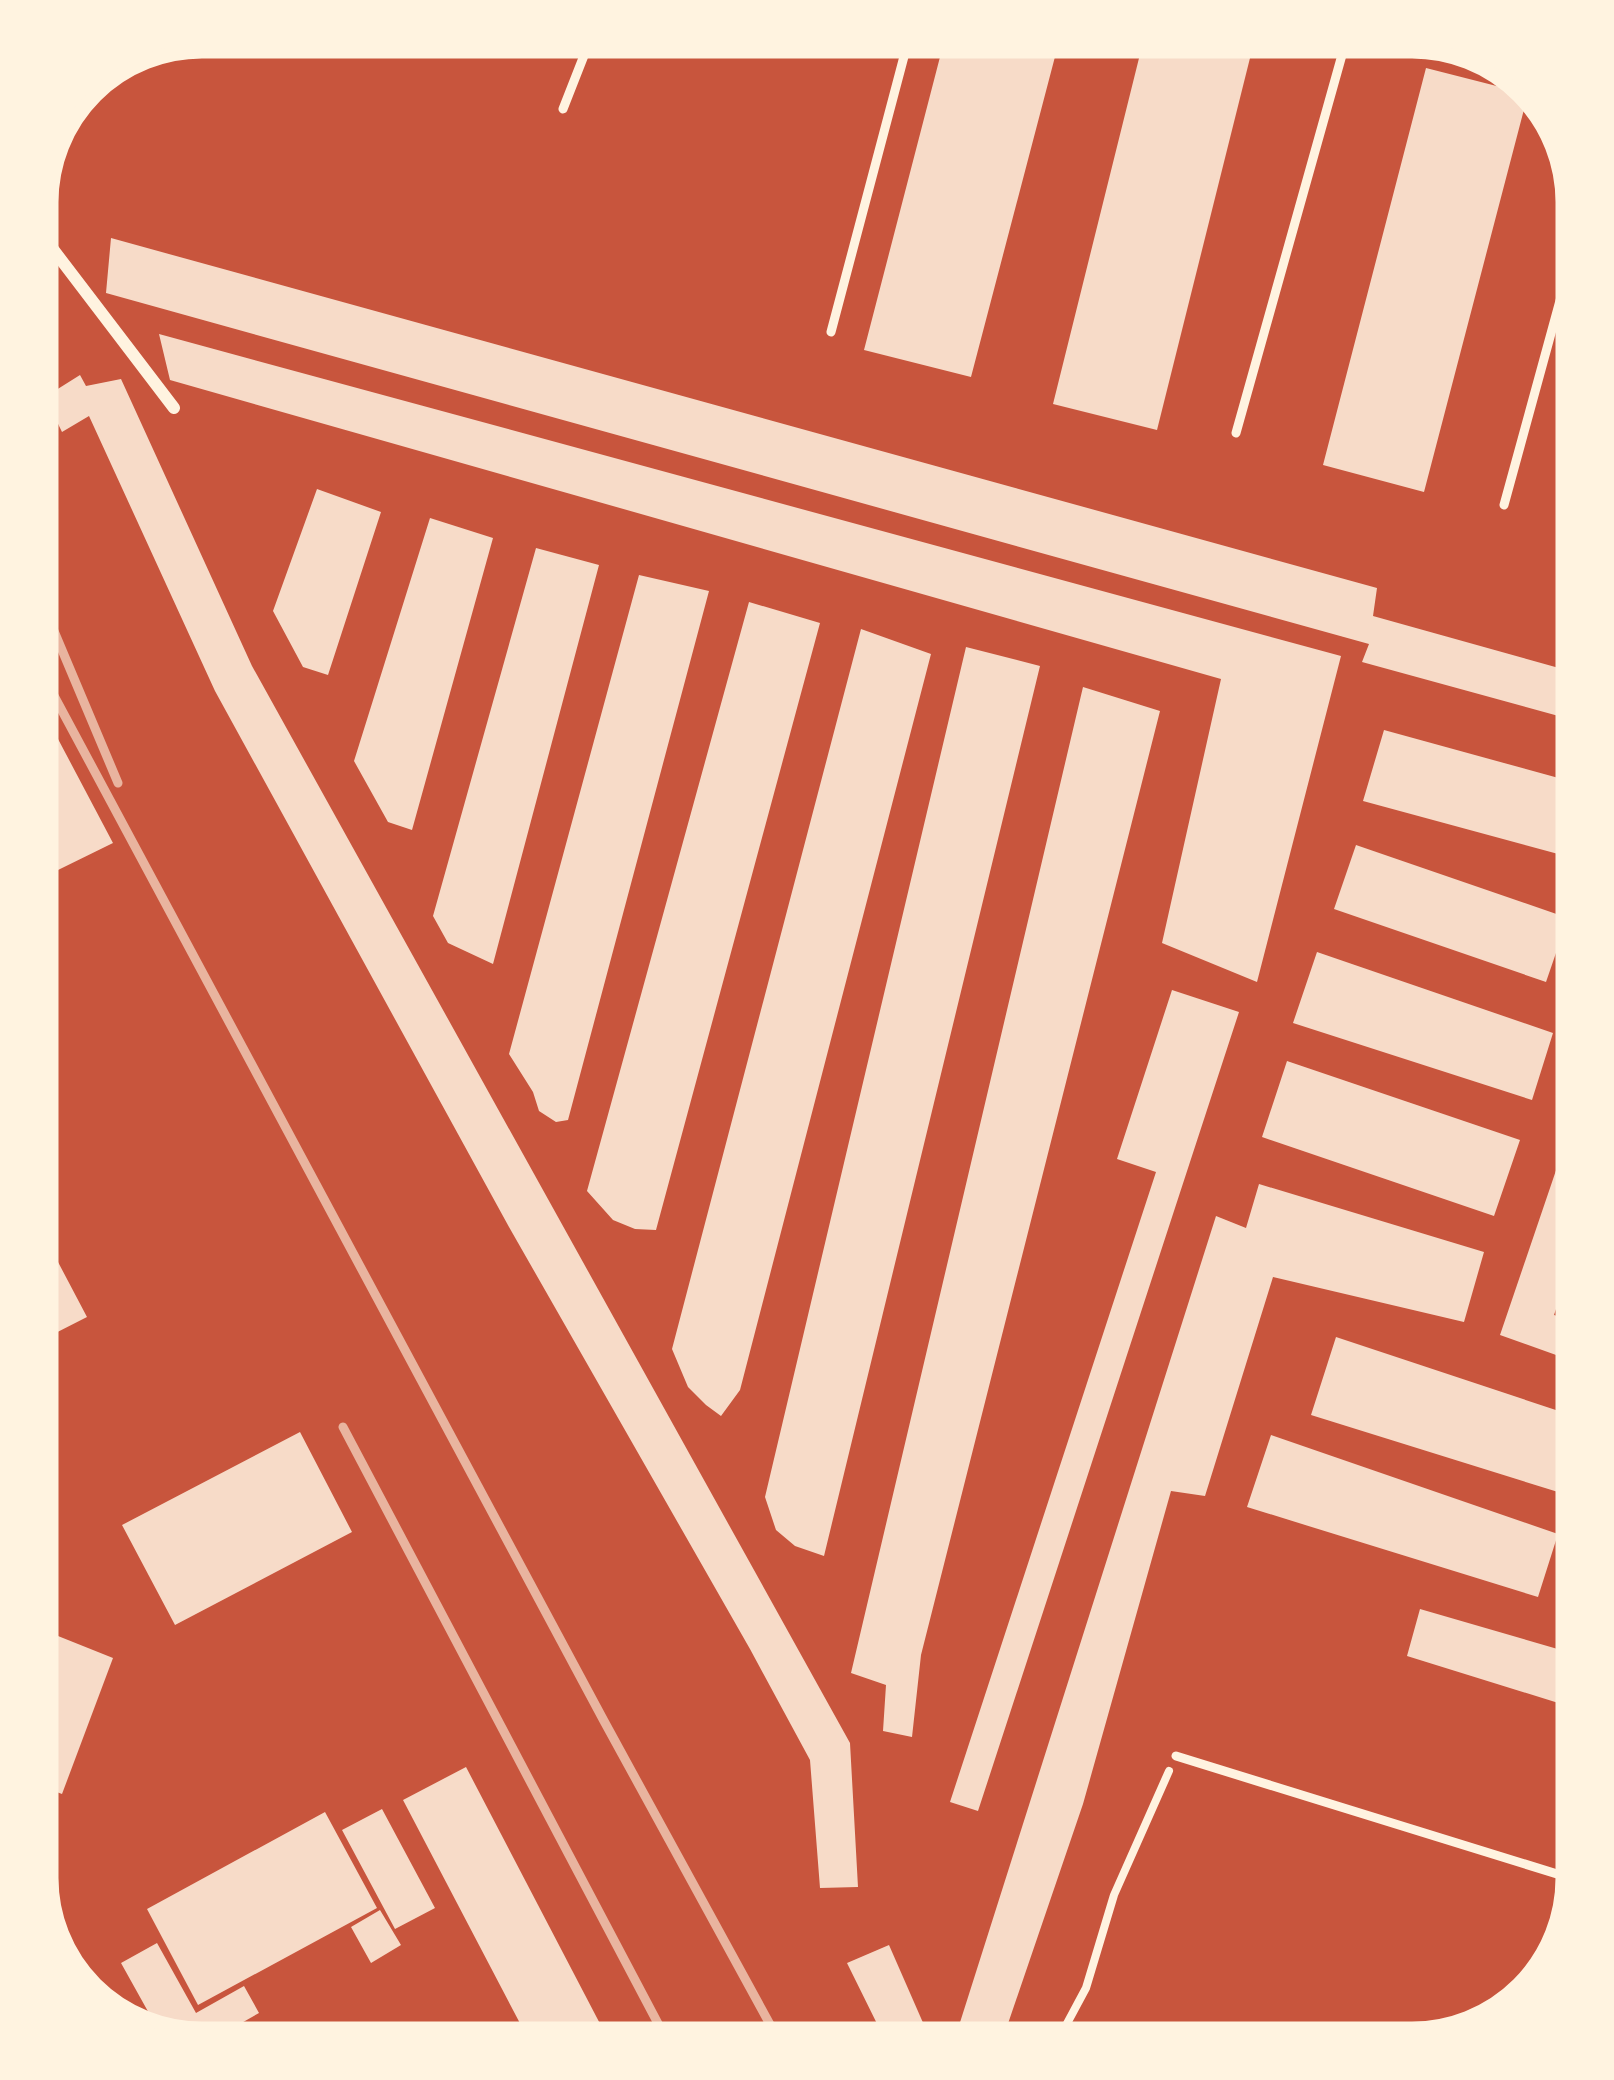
<svg xmlns="http://www.w3.org/2000/svg" width="1614" height="2080" viewBox="0 0 1614 2080" font-family="'Alegreya Sans',sans-serif">
	<style>
		.building { fill: #f7dbc8 }
		.lines { fill: none; stroke-linecap: round; stroke-linejoin: round }
		.path { stroke: #fff3e0; stroke-width: 8 }
		.service { stroke: #fff3e0; stroke-width: 9 }
		.minor { stroke: #fff3e0; stroke-width: 12 }
		.rail { stroke: #e9b49f; stroke-width: 9 }
		.rim { fill: none; stroke: #fff3e0; stroke-width: 15 }
	</style>
	<rect width="100%" height="100%" fill="#c8553d"/>
	<path class="building" d="M947 30H1062L971 377 864 350Z
		M1146 30H1257L1157 430 1053 404Z
		M1426 68 1528 94 1424 492 1323 465Z
		M111 238 1377 588 1373 616 1584 675V723L1362 662 1369 644 106 293Z
		M159 334 1341 656 1257 982 1162 943 1221 679 170 380Z
		M80 375 86 386 121 379 252 666 850 1743 858 1887 820 1888 810 1760 750 1649 509 1227 215 691 89 416 62 432 45 397Z
		M317 489 381 512 328 675 303 667 273 611Z
		M430 518 493 538 412 830 388 822 354 761Z
		M536 548 599 565 493 964 448 943 433 916Z
		M639 575 709 591 568 1120 556 1122 539 1111 533 1092 509 1054Z
		M749 602 820 623 656 1230 635 1229 613 1220 587 1191Z
		M861 629 931 654 740 1390 721 1416 706 1405 688 1387 672 1349Z
		M966 647 1040 666 824 1556 795 1546 776 1530 765 1497Z
		M30 686 113 843 56 871 30 872Z
		M1083 687 1160 711 921 1655 912 1737 883 1731 886 1685 851 1673Z
		M1384 730 1584 785V861L1363 801Z
		M1356 845 1568 918 1546 982 1334 909Z
		M1317 952 1553 1033 1532 1100 1293 1023Z
		M1172 990 1239 1012 978 1811 950 1802 1156 1172 1117 1159Z
		M1287 1061 1520 1140 1494 1216 1262 1137Z
		M1584 1088V1225L1554 1315 1584 1324V1365L1500 1335Z
		M1259 1184 1484 1252 1464 1322 1273 1277 1205 1496 1171 1491 1083 1804 999 2050H890L847 1963 889 1945 924 2025 956 2035 1216 1216 1246 1228Z
		M48 1243 87 1317 30 1346V1253Z
		M1336 1337 1580 1418 1558 1492 1311 1415Z
		M300 1432 352 1532 175 1625 122 1525Z
		M1271 1435 1558 1534 1538 1597 1247 1507Z
		M1584 1590V1711L1407 1656 1420 1609 1561 1650Z
		M38 1628 113 1658 62 1794 30 1782V1648Z
		M466 1767 608 2039 587 2050H534L403 1800Z
		M382 1809 435 1908 395 1929 342 1830Z
		M325 1812 377 1908 198 2005 147 1909Z
		M380 1910 401 1945 371 1963 351 1927Z
		M157 1943 196 2013 244 1986 259 2013 194 2050 165 2042 121 1963Z"/>
	<g class="lines">
		<path class="path" d="M1050 2050 1056 2044 1086 1988 1114 1895 1169 1771"/>
		<path class="service" d="M563 109 594 30
			M831 332 911 30
			M1236 433 1349 30
			M1504 505 1584 213
			M1176 1756 1583 1882"/>
		<path class="minor" d="M30 214 33 223 174 408"/>
		<path class="rail" d="M30 585 54 631 118 783
			M30 651 604 1721 784 2050
			M343 1427 672 2050"/>
	</g>
	<path d="M0 0H1614V2080H0ZM202 51H1412A151 151 0 0 1 1563 202V1878A151 151 0 0 1 1412 2029H202A151 151 0 0 1 51 1878V202A151 151 0 0 1 202 51Z" fill="#fff3e0" fill-rule="evenodd"/>
	<path class="rim" d="M202 51H1412A151 151 0 0 1 1563 202V1878A151 151 0 0 1 1412 2029H202A151 151 0 0 1 51 1878V202A151 151 0 0 1 202 51Z"/>
</svg>
